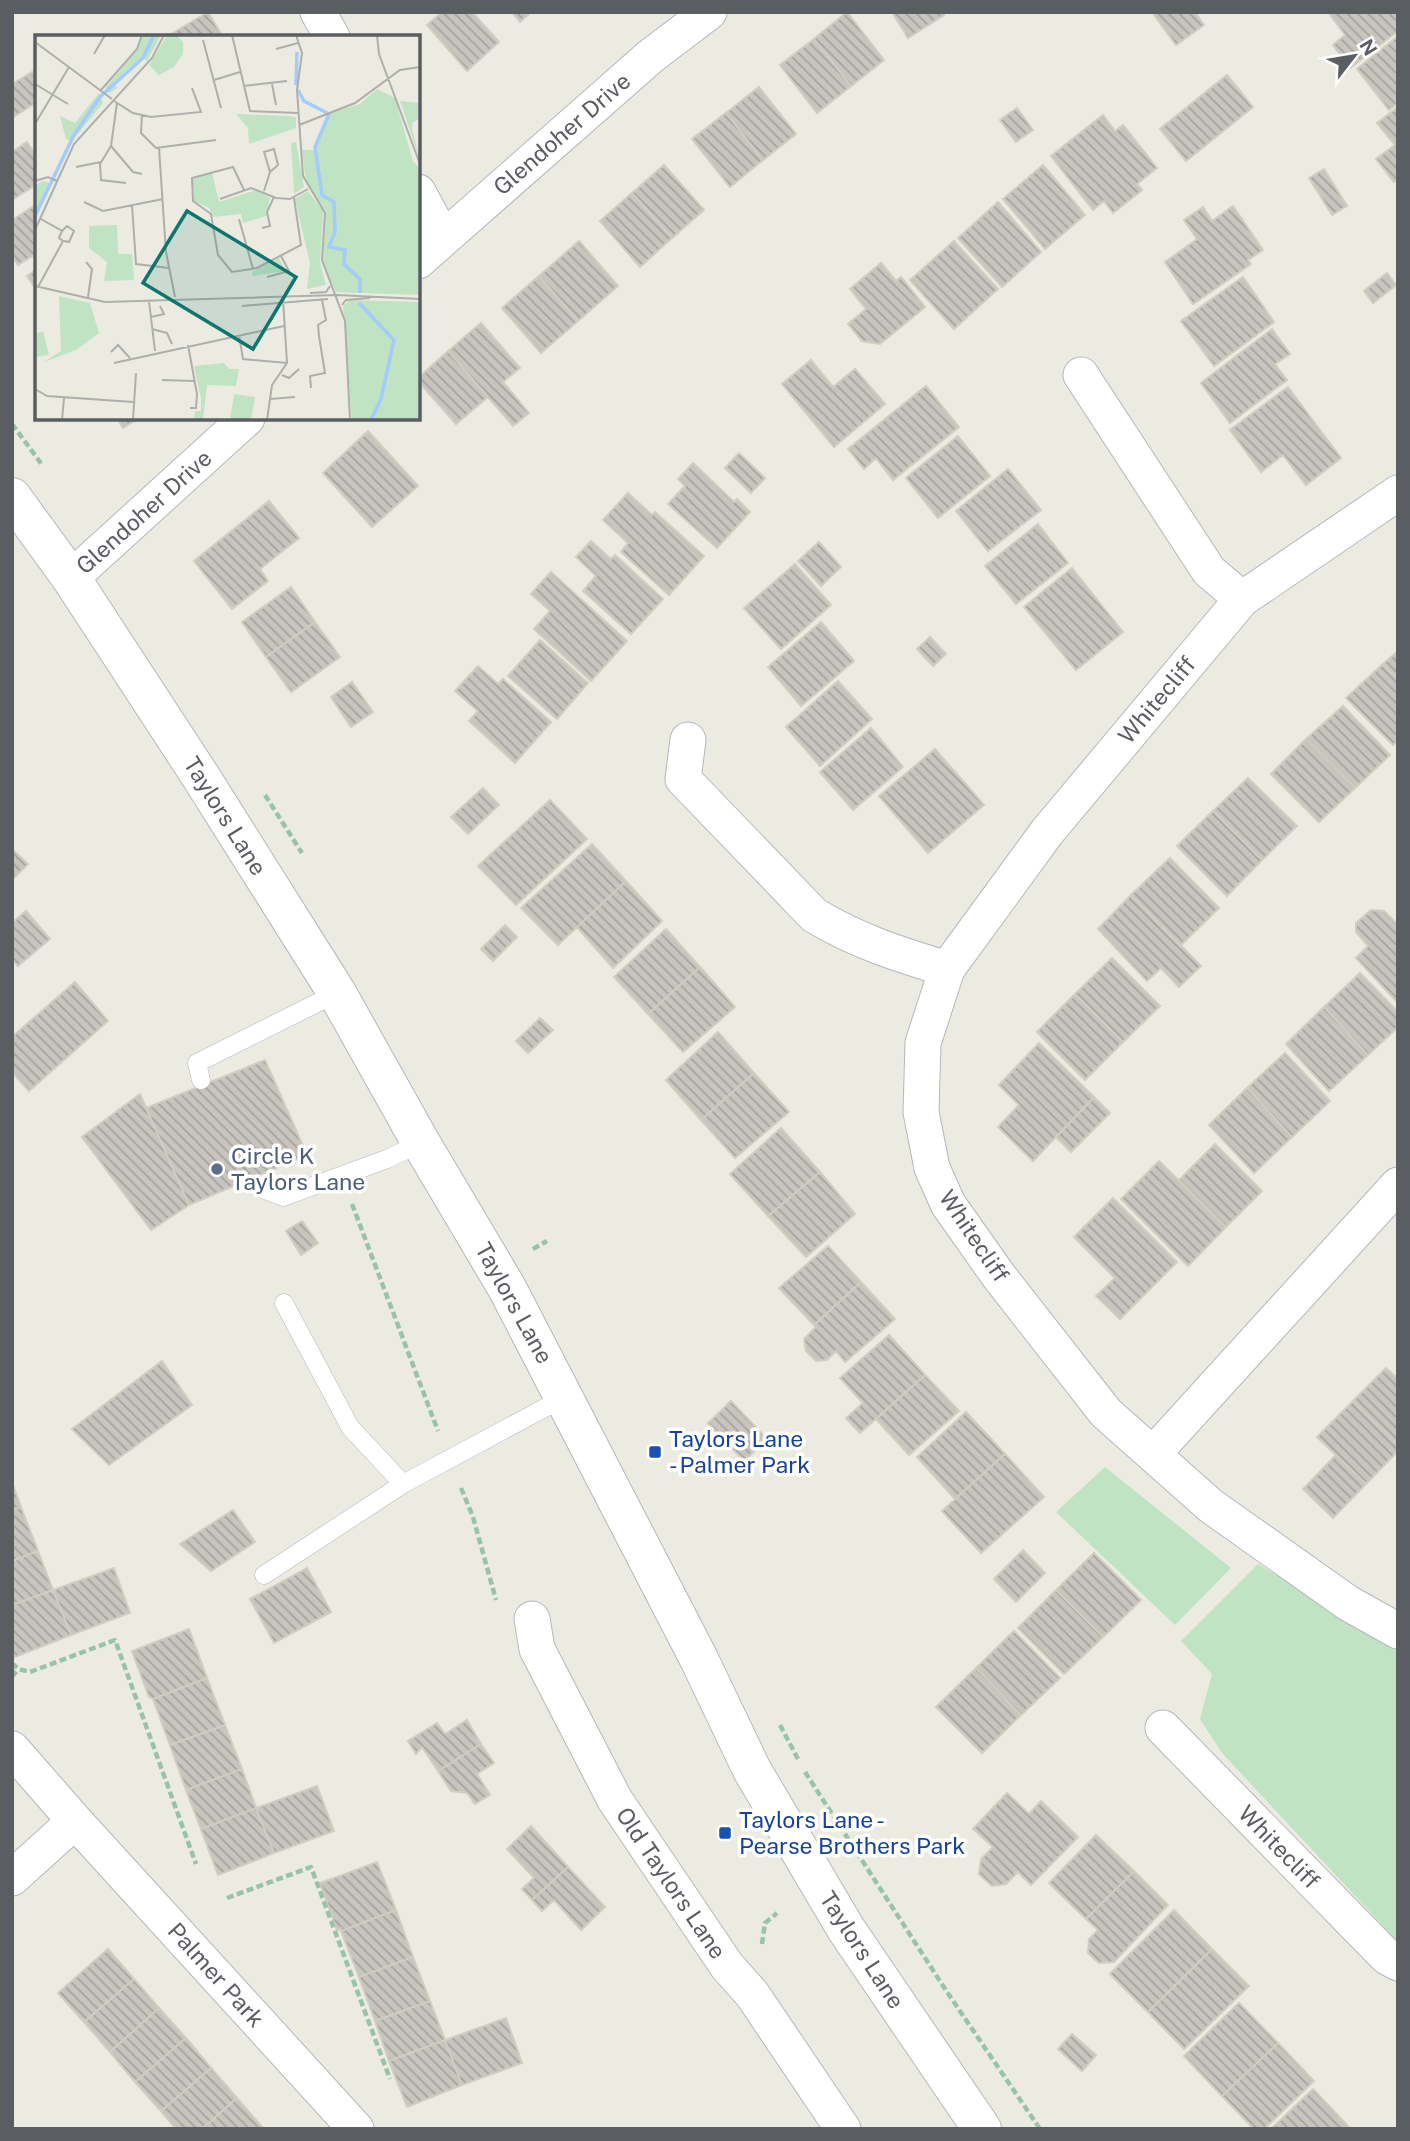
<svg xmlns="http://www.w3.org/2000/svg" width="1410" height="2141" viewBox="0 0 1410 2141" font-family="'Public Sans',sans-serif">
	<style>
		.grass { fill: #bfe3c3 }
		.building { fill: url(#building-back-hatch); stroke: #d1cdc0; stroke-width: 2 }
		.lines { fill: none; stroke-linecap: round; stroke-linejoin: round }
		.lane-casing { stroke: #b4b7bc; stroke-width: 19 }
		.street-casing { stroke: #b4b7bc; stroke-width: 37 }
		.secondary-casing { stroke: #b5b7be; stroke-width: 40 }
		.path { stroke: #98c3a9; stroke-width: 4.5; stroke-dasharray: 7 3.5; stroke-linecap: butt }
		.lane { stroke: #fff; stroke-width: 18 }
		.street { stroke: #fff; stroke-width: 35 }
		.secondary { stroke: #fff; stroke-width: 38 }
		.service-dot { fill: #5c6f8a; stroke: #fff; stroke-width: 2.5 }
		.transit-dot { fill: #1a4fb4; stroke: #fff; stroke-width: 2.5 }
		.labels { text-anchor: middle; stroke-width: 7; stroke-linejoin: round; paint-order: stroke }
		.street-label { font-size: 23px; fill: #5a5d62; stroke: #fff }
		.service-label { font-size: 23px; fill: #4e5e75; stroke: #fff; text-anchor: start }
		.transit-label { font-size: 23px; fill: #164399; stroke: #fff; text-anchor: start }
		.inset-river { fill: none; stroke: #a3cbfb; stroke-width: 3.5 }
		.inset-road { fill: none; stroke: #aeaeab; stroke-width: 2 }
		.view { fill: #0f766e; fill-opacity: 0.15; stroke: #0f766e; stroke-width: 3.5 }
		.inset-edge { fill: none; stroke: #5a5d62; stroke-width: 3.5 }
	</style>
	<defs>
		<pattern id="building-back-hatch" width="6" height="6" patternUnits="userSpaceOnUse" patternTransform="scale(1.75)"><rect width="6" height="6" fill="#c8c5bf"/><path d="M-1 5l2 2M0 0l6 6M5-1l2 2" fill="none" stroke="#a5a39f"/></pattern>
	</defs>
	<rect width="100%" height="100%" fill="#ecebe2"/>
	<path class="grass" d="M1105 1467 1231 1568 1175 1625 1056 1512Z
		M1258 1564 1398 1649V1942L1222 1753 1200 1719 1212 1674 1181 1641Z"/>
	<path class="building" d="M208 12 223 37H166Z
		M442 12H472L499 42 467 71 427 25Z
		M512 12H531L520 22Z
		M847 12 884 60 851 86 814 39Z
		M892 12H943L944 15 908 38Z
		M1158 12H1195L1204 25 1176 45 1154 15Z
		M1328 12H1398V31L1350 68 1333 45 1345 35Z
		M1398 36V103L1389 110 1357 69Z
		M814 39 851 86 817 113 780 65Z
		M32 72 37 80V102L12 118V84Z
		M1227 75 1253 107 1186 161 1160 129Z
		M759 87 796 134 763 160 726 113Z
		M1398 107V179L1394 182 1376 159 1395 145 1377 123Z
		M1017 108 1033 130 1016 142 1000 120Z
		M726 113 763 160 730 187 692 139Z
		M1103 115 1115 131 1123 125 1157 168 1137 184 1142 190 1113 213 1104 201 1093 210 1051 156Z
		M27 142 37 157V184L12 200V152Z
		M664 165 704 210 672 238 632 193Z
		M1043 165 1085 215 1045 249 1003 199Z
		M1324 169 1347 206 1332 215 1309 178Z
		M632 193 672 238 640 267 600 221Z
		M998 202 1041 252 1002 287 958 238Z
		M37 204V253L18 265 12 255V220Z
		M1233 206 1263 250 1248 260 1251 264 1193 304 1165 262 1197 239 1184 220 1203 207 1212 221Z
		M579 241 618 286 578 321 539 276Z
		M954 241 998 289 954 329 910 280Z
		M881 263 896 281 901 277 925 307 880 344 862 341 848 324 866 309 850 289Z
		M37 269V291L27 276Z
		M1387 273 1396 285 1373 303 1364 291Z
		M539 276 578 321 541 353 502 308Z
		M1243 277 1274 322 1214 366 1181 321Z
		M481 323 520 368 503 382 529 413 513 426 448 351Z
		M1272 329 1290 354 1275 364 1287 380 1230 423 1201 383Z
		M448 351 488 397 456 424 418 381V378Z
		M811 360 833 387 855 369 885 404 834 447 782 384Z
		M926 386 959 427 893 480 876 458 864 469 848 449Z
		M1288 387 1341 458 1306 485 1283 455 1261 472 1230 430Z
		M117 418H139L123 428Z
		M368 431 418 486 372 527 323 473Z
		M958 436 990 476 938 518 906 478Z
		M739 453 765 478 751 493 725 468Z
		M693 463 734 502 737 499 750 512 717 548 668 504 685 486 678 479Z
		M1008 469 1041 510 988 551 956 511Z
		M628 493 652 515 655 512 704 556 669 595 621 552 628 543 603 520Z
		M269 501 299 538 260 569 268 581 232 609 194 561Z
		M1038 524 1068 563 1016 604 985 566Z
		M591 541 611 559 615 555 663 599 631 634 583 591 596 576 576 557Z
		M819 542 841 567 821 586 798 561Z
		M795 564 831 605 781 649 744 608Z
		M1072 568 1123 632 1076 670 1024 607Z
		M551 572 627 641 591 681 534 629 550 611 531 594Z
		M291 587 315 622 266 657 242 622Z
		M315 622 340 657 291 692 266 657Z
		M821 622 854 661 801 706 768 667Z
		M930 637 946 654 933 666 917 649Z
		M540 640 588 683 557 719 508 676Z
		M1398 651V680L1383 664Z
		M1383 664 1398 680V741L1393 745 1346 698Z
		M478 666 498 684 503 679 551 722 515 763 469 721 478 711 455 691Z
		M838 681 872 719 820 766 786 727Z
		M352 682 373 712 351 727 331 697Z
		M1343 706 1390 755 1355 788 1306 739Z
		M871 728 903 767 853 810 820 772Z
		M1306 739 1355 788 1319 822 1271 774Z
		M935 749 984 805 928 853 879 796Z
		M1248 778 1297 826 1262 860 1213 811Z
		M483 788 499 805 468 834 451 817Z
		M550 800 587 839 516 905 478 866Z
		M1213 811 1262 860 1227 896 1177 846Z
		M592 844 626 881 558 945 521 908Z
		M12 849 28 864 12 880Z
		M1170 858 1219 908 1180 946 1131 895Z
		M626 881 662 921 613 968 577 927Z
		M1131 895 1201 966 1179 987 1161 968 1147 981 1098 929Z
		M1371 910 1384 911 1398 925V1003L1356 958 1368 946 1356 932V923Z
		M26 911 50 939 18 966 12 959V923Z
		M505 925 517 937 493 961 481 949Z
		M666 929 700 967 648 1014 614 977Z
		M1112 958 1160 1006 1123 1042 1075 994Z
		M700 967 735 1007 683 1052 648 1014Z
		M1360 973 1398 1012V1027L1368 1055 1324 1007Z
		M75 982 108 1021 29 1091 12 1072V1037Z
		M1075 994 1123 1042 1085 1080 1037 1032Z
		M1324 1007 1368 1055 1329 1091 1286 1044Z
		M540 1018 553 1030 528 1053 516 1041Z
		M718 1032 754 1073 701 1120 666 1080Z
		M1039 1043 1094 1097 1033 1161 998 1127 1019 1105 999 1085Z
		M1285 1053 1330 1101 1292 1137 1247 1088Z
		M265 1060 307 1155 189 1205 146 1108Z
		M754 1073 789 1112 735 1158 701 1120Z
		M1247 1088 1292 1137 1254 1173 1209 1125Z
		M140 1094 189 1205 151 1230 82 1137Z
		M1094 1097 1110 1113 1071 1152 1056 1137Z
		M781 1128 820 1172 768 1216 730 1174Z
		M1215 1144 1262 1191 1226 1227 1179 1180Z
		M1159 1161 1226 1227 1188 1266 1121 1199Z
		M820 1172 855 1214 806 1257 768 1216Z
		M1113 1198 1177 1262 1120 1319 1096 1296 1115 1278 1074 1237Z
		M302 1221 318 1243 301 1255 286 1231Z
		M828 1246 861 1282 814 1325 779 1288Z
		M861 1282 895 1319 845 1362 836 1351 827 1360 816 1361 806 1351 804 1339 816 1327 814 1325Z
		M889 1335 925 1375 860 1433 846 1418 863 1403 840 1378Z
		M162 1361 192 1405 109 1465 72 1429Z
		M1386 1368 1398 1379V1445L1353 1401Z
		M925 1375 959 1411 909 1455 876 1419Z
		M731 1401 767 1439 744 1461 708 1423Z
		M1353 1401 1398 1445V1451L1366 1484 1317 1437Z
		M966 1412 1005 1454 955 1499 917 1457Z
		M1005 1454 1044 1497 981 1553 942 1511Z
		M1336 1455 1366 1484 1333 1518 1303 1489Z
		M12 1482 21 1507 12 1510Z
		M21 1507 38 1551 12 1561V1510Z
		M233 1510 255 1542 211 1571 180 1544Z
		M1023 1550 1045 1573 1016 1602 994 1579Z
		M38 1551 53 1590 12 1605V1561Z
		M1094 1553 1141 1600 1103 1637 1056 1590Z
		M114 1568 130 1613 71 1635 53 1590Z
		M307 1568 331 1612 274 1643 250 1599Z
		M53 1590 71 1635 15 1657 12 1650V1605Z
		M1056 1590 1103 1637 1064 1674 1018 1628Z
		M189 1629 207 1678 153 1699 149 1697 132 1651Z
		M1014 1631 1060 1678 1021 1715 976 1668Z
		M976 1668 1021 1715 982 1753 936 1707Z
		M207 1678 225 1725 170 1745 153 1699Z
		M467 1720 481 1744 438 1771 422 1747 416 1754 408 1741 437 1723 445 1734Z
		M225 1725 242 1769 186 1790 170 1745Z
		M481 1744 494 1763 477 1774 490 1795 475 1804 467 1793 451 1791 438 1771Z
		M242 1769 256 1808 201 1829 186 1790Z
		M317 1786 334 1831 274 1853 256 1808Z
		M1007 1793 1029 1814 1041 1801 1078 1837 1031 1885 1018 1872 1006 1884 992 1886 979 1874 981 1859 993 1847 973 1829Z
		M256 1808 274 1853 218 1875 201 1829Z
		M531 1826 568 1867 532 1900 522 1889 534 1878 507 1849Z
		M1096 1835 1134 1871 1086 1919 1049 1883Z
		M377 1862 396 1910 341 1931V1928L337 1930 320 1883Z
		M568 1867 605 1907 581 1930 554 1900 542 1911 532 1900Z
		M1134 1871 1168 1905 1114 1962 1099 1963 1088 1953 1089 1939 1098 1930 1086 1919Z
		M396 1910 413 1957 359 1977 341 1931Z
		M1174 1910 1212 1949 1148 2012 1110 1974Z
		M108 1949 134 1979 84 2022 58 1993Z
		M1212 1949 1249 1986 1184 2049 1148 2012Z
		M413 1957 430 2001 375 2021 359 1977Z
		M134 1979 159 2008 110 2052 84 2022Z
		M430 2001 445 2040 389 2061 375 2021Z
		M1239 2003 1278 2043 1222 2096 1184 2056Z
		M159 2008 186 2038 135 2082 110 2052Z
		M506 2018 522 2063 462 2085 445 2040Z
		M1072 2034 1096 2055 1082 2071 1058 2049Z
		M186 2038 211 2068 161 2111 135 2082Z
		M445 2040 462 2085 407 2107 389 2061Z
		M1278 2043 1314 2081 1264 2129H1254L1222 2096Z
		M211 2068 237 2098 202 2129H176L161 2111Z
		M1313 2089 1350 2128 1271 2129Z
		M237 2098 263 2128 261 2129H202Z"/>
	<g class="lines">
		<defs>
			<path id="lane" d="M201 1080 197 1063 337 993
				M250 1184 283 1197 387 1159 421 1143
				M284 1303 350 1427 403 1484
				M264 1575 403 1484 565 1397"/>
			<path id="street" d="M318 12 332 37
				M418 192 443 238
				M418 261 651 56 709 12
				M1081 375 1209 571 1242 599
				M1398 493 1242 599 1047 832 947 969 923 1043 921 1112 932 1168 948 1204 998 1275 1106 1413 1211 1506 1348 1603 1398 1631
				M71 578 247 418
				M688 740 683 779 814 915C856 941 901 955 947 969
				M1153 1454 1398 1185
				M532 1619 537 1649 615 1800 727 1966 752 1994 843 2129
				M1163 1728 1387 1957 1398 1963
				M12 1749 75 1821 356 2129
				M12 1878 75 1821"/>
			<path id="secondary" d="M12 497 71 578 201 777 337 993 421 1143 507 1288 699 1659 752 1770 846 1929 982 2129"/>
		</defs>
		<use href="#lane" class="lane-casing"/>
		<use href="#street" class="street-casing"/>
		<use href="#secondary" class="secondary-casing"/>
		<path class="path" d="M12 424 43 466
			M265 795 302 853
			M352 1204 438 1431
			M533 1249 547 1241
			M461 1488 473 1517 496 1600
			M12 1663 18 1669 30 1672 115 1640 196 1864
			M12 1677 18 1669
			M780 1725 799 1761
			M805 1772 947 1992 1040 2129
			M227 1898 311 1867 390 2079
			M762 1944 765 1923 777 1913"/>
		<use href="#lane" class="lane"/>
		<use href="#street" class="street"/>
		<use href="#secondary" class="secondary"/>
	</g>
	<circle class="service-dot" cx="217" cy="1169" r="7"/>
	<g class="transit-dot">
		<rect x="648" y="1445" width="14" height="14" rx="3.5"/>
		<rect x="718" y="1826" width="14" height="14" rx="3.5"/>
	</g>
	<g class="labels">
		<g class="street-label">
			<text transform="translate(562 134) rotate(-41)" y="8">Glendoher Drive</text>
			<text transform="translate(144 512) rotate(-42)" y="8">Glendoher Drive</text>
			<text transform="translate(1157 700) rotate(-50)" y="8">Whitecliff</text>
			<text transform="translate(225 816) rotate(58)" y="8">Taylors Lane</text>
			<text transform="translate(974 1236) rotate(56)" y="8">Whitecliff</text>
			<text transform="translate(514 1303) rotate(61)" y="8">Taylors Lane</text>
			<text transform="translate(1279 1847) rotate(46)" y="8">Whitecliff</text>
			<text transform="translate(671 1883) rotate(56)" y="8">Old Taylors Lane</text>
			<text transform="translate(862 1950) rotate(57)" y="8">Taylors Lane</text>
			<text transform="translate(216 1975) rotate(48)" y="8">Palmer Park</text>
		</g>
		<g class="service-label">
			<text x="231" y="1164">Circle K<tspan x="231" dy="26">Taylors Lane</tspan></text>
		</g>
		<g class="transit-label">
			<text x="669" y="1447">Taylors Lane<tspan x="669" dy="26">- Palmer Park</tspan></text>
			<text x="739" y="1828">Taylors Lane -<tspan x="739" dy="26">Pearse Brothers Park</tspan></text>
		</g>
	</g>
	<g transform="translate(35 35)">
		<rect width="385" height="385" fill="#ecebe2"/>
		<path d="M108 0H126L112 26 108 22 96 31 78 48 83 53 74 58 70 53 103 14ZM365 66 385 68V84L378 87 377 94 385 125ZM261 107 269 152 259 159 256 108ZM273 156 288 176 285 227 291 250 272 254 275 228 260 164ZM82 190 83 219H97L99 245 69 246 72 227 54 213V191ZM244 223 251 236 218 241 217 237ZM24 261 55 268 64 298 41 315 9 327 26 316ZM314 265 385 267V385H317L308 271ZM199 359 220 362 216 385H195Z" fill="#bfe3c3"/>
		<path d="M132 0H141L148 7V19L139 32 124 40 114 30ZM64 58 68 68 37 106 31 104 25 81 40 88ZM201 79 254 81 261 82V93L214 109 213 93ZM9 146 15 148 0 179V150ZM8 296 14 320 0 322V299ZM356 349 372 364 361 373 360 385H317L315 354 323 365Z" fill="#bfe3c3"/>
		<path d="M342 54 360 63 378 127 385 133V260L301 257 288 229 291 177 271 148 267 115H280L295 78 325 69ZM177 138 184 167 221 155 235 163 231 181 208 188 206 179 178 182 174 173 159 166 158 144ZM189 328 194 334H204L201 351 172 350 168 385H159L160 376H166V363L159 331Z" fill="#bfe3c3"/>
		<path d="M368 201 373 226 327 229 324 206Z" fill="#bfe3c3"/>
		<path class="inset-river" d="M261 50 262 17M263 55 269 66 294 79 280 112 287 160 299 167 300 197 294 212 310 215 309 229 325 244V258M0 181 39 100 65 62 108 23 119 0M324 268 359 305 346 364 336 385"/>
		<path class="inset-road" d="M197 0 215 76 263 78M261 0 267 18 262 55 268 141 290 178 287 225 310 286 315 385M342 0 344 19 385 129M168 5 186 73M0 7 77 64M241 14 263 8M59 19 70 0M179 45 205 37M0 49 33 69M237 49 241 70M209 51 252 46M66 55 102 14 107 0M79 66 98 78 116 82 166 77 157 53M82 68 76 111 65 129 66 145 91 148M107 80 106 98 121 113 181 105M0 89 34 32M264 90 320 68 365 35 385 32M76 111 98 137 107 139M124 113 131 217 140 262M41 132 66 127M0 146 13 142 22 146M209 155 198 132 157 143 158 166 176 179 183 220 197 237 222 233 266 210 259 163M229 156 235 137 229 117 239 114 243 130 235 137M185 164 216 153 241 163 255 164 273 154M49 167 68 176 128 164M97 170 101 229 134 233M204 184 218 234M227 193 235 191 232 177 239 162M0 195 39 109 117 23 129 0M27 196 32 191 39 196 34 207 29 206M51 227 57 234 53 262M232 242 254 236 246 221M0 251 70 267 302 260 385 264M3 252 28 206 24 203 27 196 6 184M275 258 291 257 295 251M114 266 120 316M307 270 311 265 335 263M207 271 293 264M116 282 129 279 125 271M117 294 132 298 137 309M204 300 208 324 252 328M153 310 162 359 161 373H155M76 317 83 310 95 323M79 328 249 291M247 340 254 343 264 334M127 345 160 346M276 353 275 341 290 338 284 301 283 290 291 285 287 265M0 354 12 361 98 367M235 364 260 362M27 385 29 363M98 385 101 338M232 385 237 350 252 328 248 264"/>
		<path class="view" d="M152 176 261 242 218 314 108 248Z"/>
		<rect width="385" height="385" class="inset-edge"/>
	</g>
	<rect width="1410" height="2141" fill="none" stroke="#5a5d62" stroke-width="28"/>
	<g transform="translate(1354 56) rotate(59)" stroke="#ffffff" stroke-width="5" paint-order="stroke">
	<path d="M0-5L12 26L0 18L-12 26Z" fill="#5a5d62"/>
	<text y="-10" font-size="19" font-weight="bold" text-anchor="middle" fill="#5a5d62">N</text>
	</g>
</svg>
